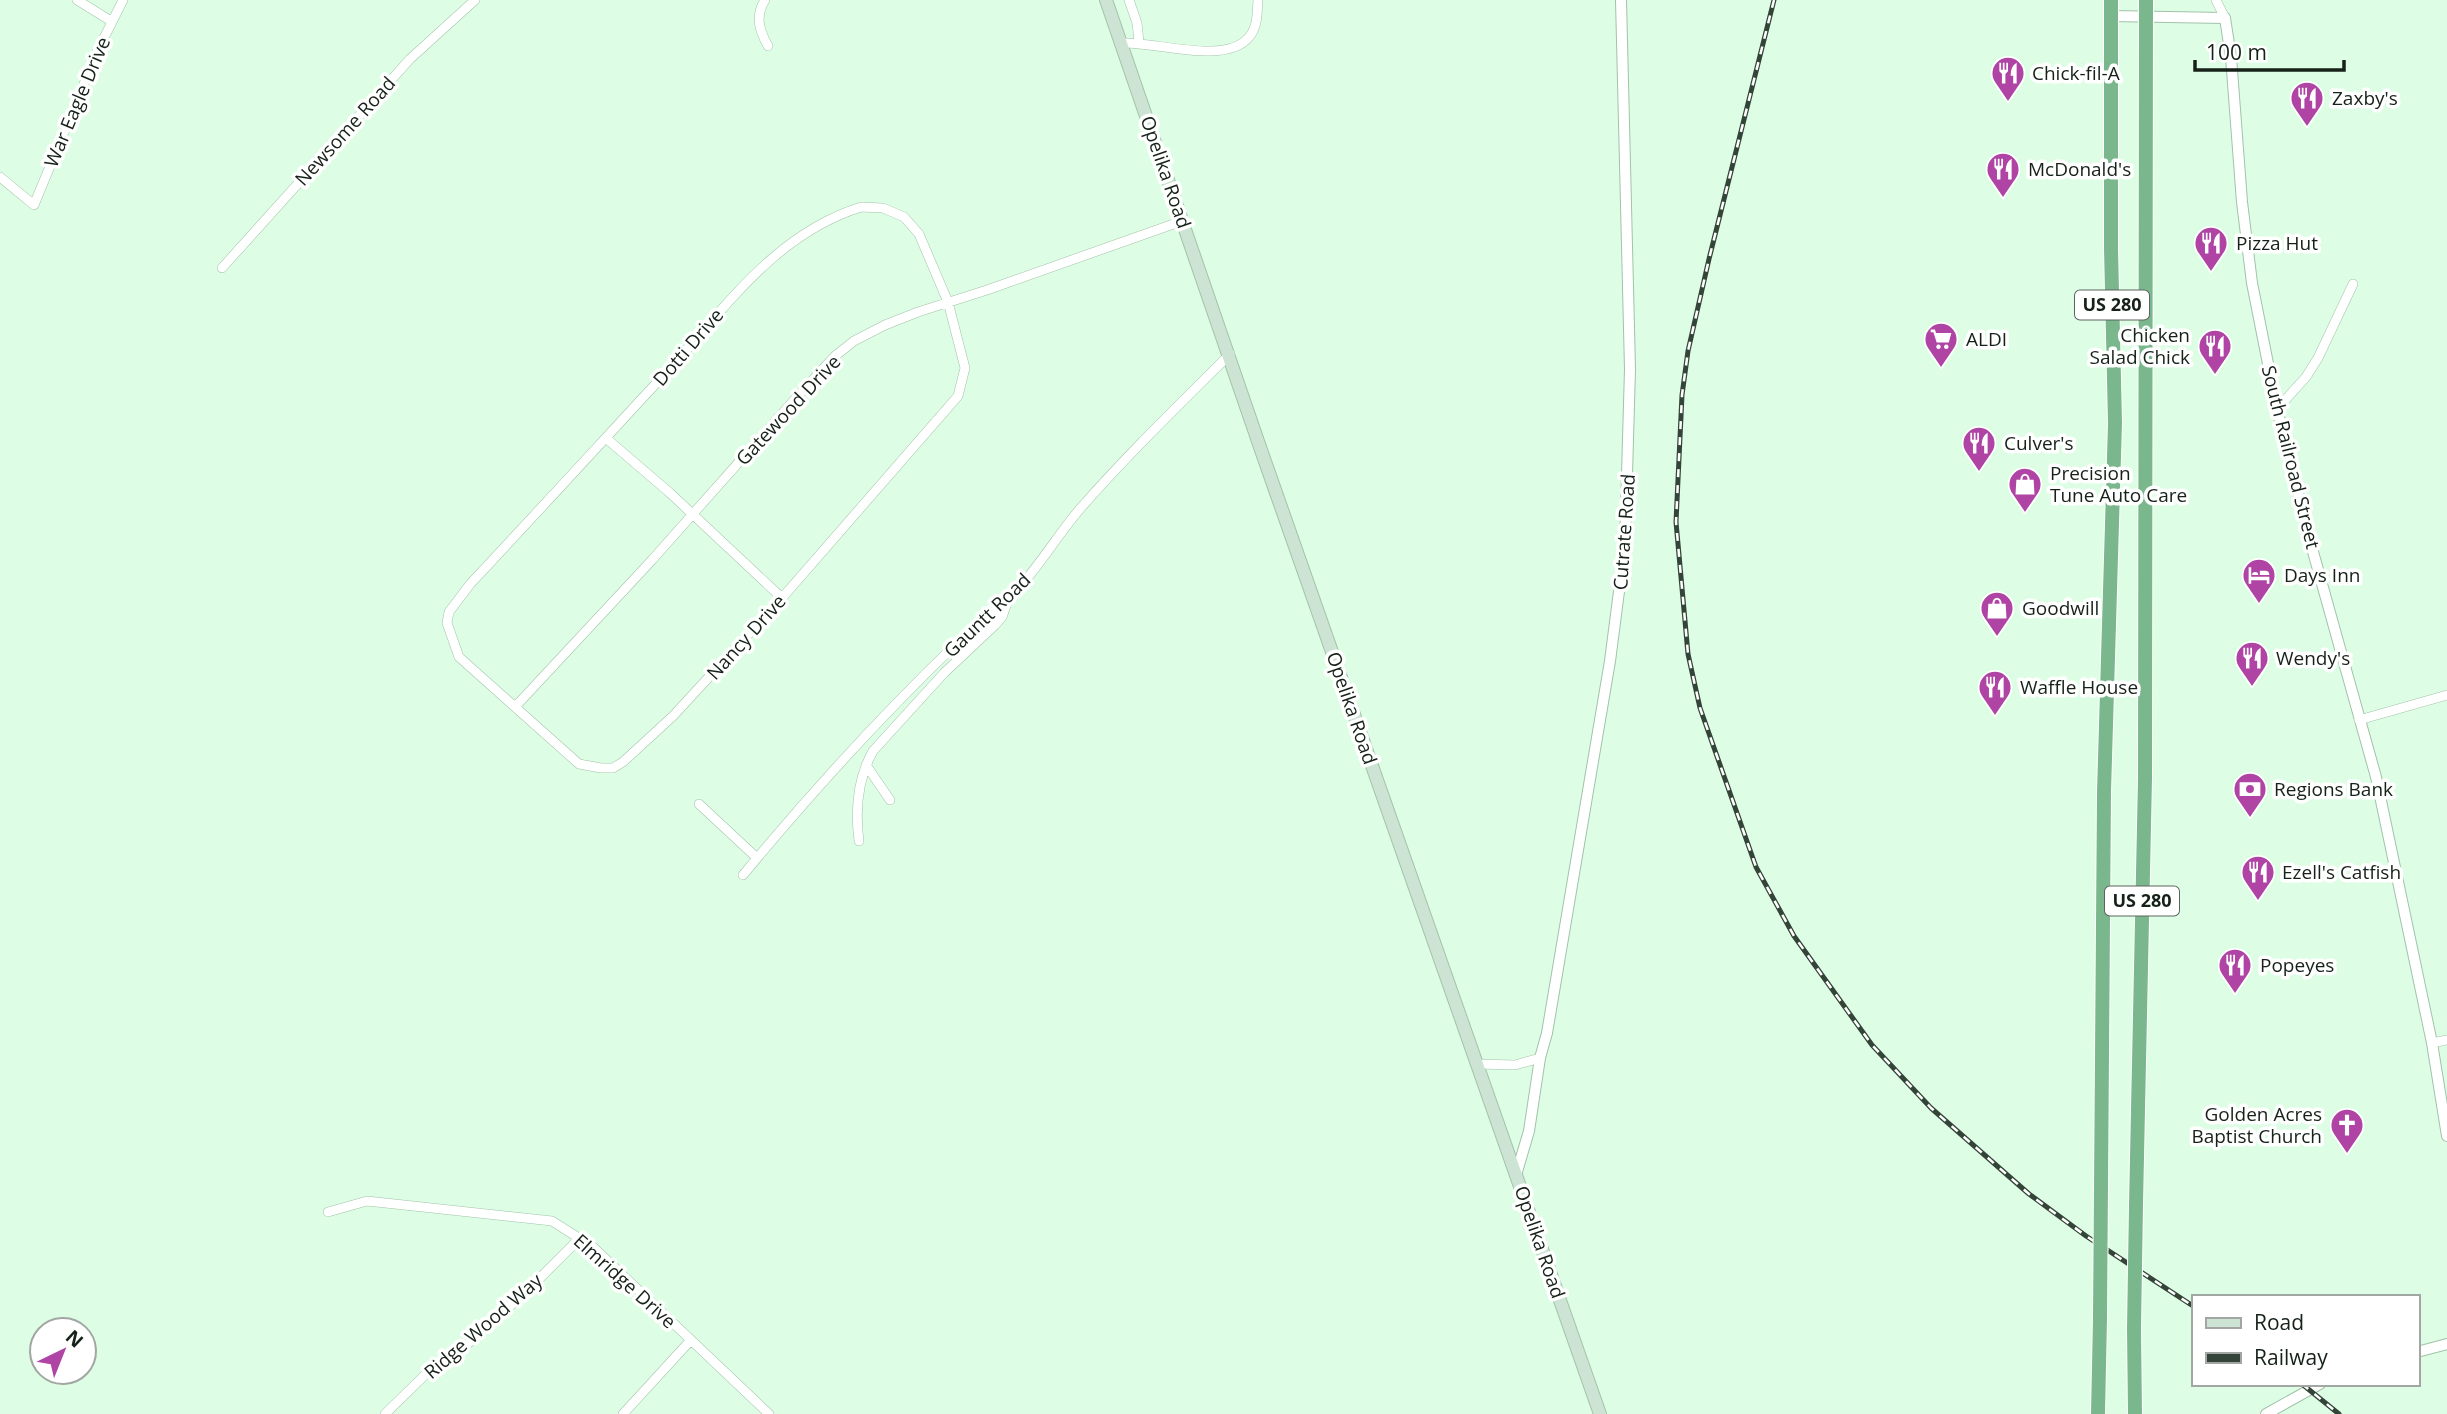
<svg xmlns="http://www.w3.org/2000/svg" width="2447" height="1414" viewBox="0 0 2447 1414" font-family="'Open Sans',sans-serif">
	<style>
		.lines { fill: none; stroke-linecap: round; stroke-linejoin: round }
		.minor-casing { stroke: #a2c2a9; stroke-width: 10 }
		.tertiary-casing { stroke: #a2c2a9; stroke-width: 12 }
		.secondary-casing { stroke: #a2c2a9; stroke-width: 14 }
		.trunk-casing { stroke: #fff; stroke-width: 16 }
		.minor { stroke: #fff; stroke-width: 9 }
		.tertiary { stroke: #fff; stroke-width: 10 }
		.secondary { stroke: #cde4d4; stroke-width: 12 }
		.trunk { stroke: #7ab78c; stroke-width: 14 }
		.rail-casing { stroke: #354438; stroke-width: 5 }
		.rail { stroke: #fff; stroke-width: 2.5; stroke-dasharray: 8; stroke-linecap: butt }
		.trunk-bridge-casing { stroke: #fff; stroke-width: 16; stroke-linecap: butt }
		.trunk-bridge { stroke: #7ab78c; stroke-width: 14 }
		.labels { text-anchor: middle; stroke-width: 7; stroke-linejoin: round; paint-order: stroke }
		.shield { fill: #fff; stroke: #5c645e; stroke-width: 2 }
		.shield-label { font-size: 18px; font-weight: bold; fill: #162219 }
		.poi-label { font-size: 19px; fill: #162219; stroke: #fff; text-anchor: start }
		.street-label { font-size: 19px; fill: #162219; stroke: #fff }
	</style>
	<rect width="100%" height="100%" fill="#ddfee4"/>
	<g class="lines">
		<defs>
			<path id="minor" d="M77 0 111 21
				M765 0C755 16 759 30 768 46
				M1129 0 1137 23 1139 42
				M2216 0 2225 18
				M1121 43C1154 41 1226 66 1249 37 1258 27 1257 13 1258 0
				M0 177 34 205 98 50 123 0
				M861 207 883 208 904 217 919 234 948 302 965 368 958 396 782 598 673 716 623 762 613 768H601L579 764 459 657 447 623 449 612 471 583C535 515 598 446 662 377 723 312 772 235 861 207Z
				M222 268 410 59 475 0
				M2277 409 2306 377 2318 358 2353 284
				M607 439 670 493 782 598
				M515 707 652 560 795 399 835 356 854 341 885 325 918 312 987 290 1182 221
				M2359 720 2447 695
				M866 765 890 800
				M699 804 757 858
				M859 841C855 811 858 778 873 751L944 673 995 625 1002 617 1008 600
				M743 875C810 794 882 715 958 642 975 626 994 613 1010 597 1037 571 1055 538 1079 510 1127 455 1179 405 1230 354
				M2432 1043 2447 1040
				M1477 1064 1515 1065 1540 1058
				M328 1212 367 1201 552 1221 593 1247 769 1414
				M385 1414 430 1370 461 1350 529 1289 580 1238
				M623 1414 690 1341"/>
			<path id="tertiary" d="M2111 16 2225 18 2231 57 2242 202 2252 283 2277 409 2310 541 2376 777 2432 1043 2447 1136
				M1516 1175 1529 1131 1540 1058 1547 1033 1610 661 1625 545 1630 369 1621 0
				M2417 1352 2447 1344
				M2266 1414 2320 1384"/>
			<path id="secondary" d="M1106 0 1261 450 1600 1414"/>
			<path id="trunk" d="M2101 1187 2104 792 2115 423 2111 248V0
				M2136 1205 2145 778 2146 0
				M2134 1329 2135 1414
				M2098 1414 2100 1318"/>
		</defs>
		<use href="#minor" class="minor-casing"/>
		<use href="#tertiary" class="tertiary-casing"/>
		<use href="#secondary" class="secondary-casing"/>
		<use href="#trunk" class="trunk-casing"/>
		<use href="#minor" class="minor"/>
		<use href="#tertiary" class="tertiary"/>
		<use href="#secondary" class="secondary"/>
		<use href="#trunk" class="trunk"/>
		<defs>
			<path id="rail" d="M1774 0 1709 259 1688 351 1682 395 1676 522 1688 654 1700 708 1756 867 1794 936 1872 1045 1931 1108 2029 1194 2086 1236 2193 1306
				M2302 1384 2339 1414"/>
		</defs>
		<use href="#rail" class="rail-casing"/>
		<use href="#rail" class="rail"/>
		<defs>
			<path id="trunk-bridge" d="M2100 1318 2101 1187
				M2134 1329 2136 1205"/>
		</defs>
		<use href="#trunk-bridge" class="trunk-bridge-casing"/>
		<use href="#trunk-bridge" class="trunk-bridge"/>
	</g>
	<defs>
		<symbol id="restaurant-pin" viewBox="-11 -11 22 30"><path d="M0 17L-7.5 6A9.5 9.5 0 1 1 7.5 6Z" fill="#af44a5" stroke="#fff"/><path d="M-5-6h1v4h1v-4h1v4h1v-4h1v5L-1.5 .5V6h-2V.5L-5-1ZM5-6V6H3V1.5H1.5Q1.5-4 5-6Z" fill="#fff"/></symbol>
		<symbol id="supermarket-pin" viewBox="-11 -11 22 30"><path d="M0 17L-7.5 6A9.5 9.5 0 1 1 7.5 6Z" fill="#af44a5" stroke="#fff"/><path d="M-6-5.5h2.5l.6 2H6L4.5 2H-2.5L-4.4-4H-6ZM-1.5 3.2a1.3 1.3 0 1 0 .1 0ZM3 3.2a1.3 1.3 0 1 0 .1 0Z" fill="#fff"/></symbol>
		<symbol id="shop-pin" viewBox="-11 -11 22 30"><path d="M0 17L-7.5 6A9.5 9.5 0 1 1 7.5 6Z" fill="#af44a5" stroke="#fff"/><path d="M-5-2.5h2.3a2.7 3.5 0 0 1 5.4 0H5L5.5 6h-11ZM-1.5-2.5h3a1.5 2.3 0 0 0-3 0Z" fill="#fff"/></symbol>
		<symbol id="hotel-pin" viewBox="-11 -11 22 30"><path d="M0 17L-7.5 6A9.5 9.5 0 1 1 7.5 6Z" fill="#af44a5" stroke="#fff"/><path d="M-6-4.5h1.5V1H6V5H4.5V3h-9V5H-6ZM-4 0a1.8 1.8 0 1 1 3.6 0ZM.5 0V-2.5h3Q6-2.5 6 0Z" fill="#fff"/></symbol>
		<symbol id="bank-pin" viewBox="-11 -11 22 30"><path d="M0 17L-7.5 6A9.5 9.5 0 1 1 7.5 6Z" fill="#af44a5" stroke="#fff"/><path d="M-6-4H6V4H-6ZM0-2.3a2.3 2.3 0 1 0 0 4.6a2.3 2.3 0 1 0 0-4.6Z" fill="#fff"/></symbol>
		<symbol id="church-pin" viewBox="-11 -11 22 30"><path d="M0 17L-7.5 6A9.5 9.5 0 1 1 7.5 6Z" fill="#af44a5" stroke="#fff"/><path d="M-1.2-6h2.4v3.5h3.3v2.4h-3.3V6h-2.4V-.1h-3.3v-2.4h3.3Z" fill="#fff"/></symbol>
	</defs>
	<g fill-rule="evenodd">
		<use href="#restaurant-pin" x="1989" y="54" width="38" height="52"/>
		<use href="#restaurant-pin" x="2288" y="79" width="38" height="52"/>
		<use href="#restaurant-pin" x="1984" y="150" width="38" height="52"/>
		<use href="#restaurant-pin" x="2192" y="224" width="38" height="52"/>
		<use href="#supermarket-pin" x="1922" y="320" width="38" height="52"/>
		<use href="#restaurant-pin" x="2196" y="327" width="38" height="52"/>
		<use href="#restaurant-pin" x="1960" y="424" width="38" height="52"/>
		<use href="#shop-pin" x="2006" y="465" width="38" height="52"/>
		<use href="#hotel-pin" x="2240" y="556" width="38" height="52"/>
		<use href="#shop-pin" x="1978" y="589" width="38" height="52"/>
		<use href="#restaurant-pin" x="2233" y="639" width="38" height="52"/>
		<use href="#restaurant-pin" x="1976" y="668" width="38" height="52"/>
		<use href="#bank-pin" x="2231" y="770" width="38" height="52"/>
		<use href="#restaurant-pin" x="2239" y="853" width="38" height="52"/>
		<use href="#restaurant-pin" x="2216" y="946" width="38" height="52"/>
		<use href="#church-pin" x="2328" y="1106" width="38" height="52"/>
	</g>
	<g class="labels">
		<g class="shield">
			<rect x="2075" y="290.5" width="74" height="29" rx="5"/>
			<rect x="2105" y="886.5" width="74" height="29" rx="5"/>
		</g>
		<g class="shield-label">
			<text x="2112" y="311">US 280</text>
			<text x="2142" y="907">US 280</text>
		</g>
		<g class="poi-label">
			<text x="2032" y="80">Chick-fil-A</text>
			<text x="2332" y="105">Zaxby's</text>
			<text x="2028" y="176">McDonald's</text>
			<text x="2236" y="250">Pizza Hut</text>
			<text x="2190" y="342" text-anchor="end">Chicken<tspan x="2190" dy="22">Salad Chick</tspan></text>
			<text x="1966" y="346">ALDI</text>
			<text x="2004" y="450">Culver's</text>
			<text x="2050" y="480">Precision<tspan x="2050" dy="22">Tune Auto Care</tspan></text>
			<text x="2284" y="582">Days Inn</text>
			<text x="2022" y="615">Goodwill</text>
			<text x="2276" y="665">Wendy's</text>
			<text x="2020" y="694">Waffle House</text>
			<text x="2274" y="796">Regions Bank</text>
			<text x="2282" y="879">Ezell's Catfish</text>
			<text x="2260" y="972">Popeyes</text>
			<text x="2322" y="1121" text-anchor="end">Golden Acres<tspan x="2322" dy="22">Baptist Church</tspan></text>
		</g>
		<g class="street-label">
			<text transform="translate(77 102) rotate(-67)" y="7">War Eagle Drive</text>
			<text transform="translate(345 131) rotate(-48)" y="7">Newsome Road</text>
			<text transform="translate(1166 172) rotate(71)" y="7">Opelika Road</text>
			<text transform="translate(688 347) rotate(-49)" y="7">Dotti Drive</text>
			<text transform="translate(788 410) rotate(-47)" y="7">Gatewood Drive</text>
			<text transform="translate(2291 457) rotate(76)" y="7">South Railroad Street</text>
			<text transform="translate(1624 532) rotate(-86)" y="7">Cutrate Road</text>
			<text transform="translate(987 615) rotate(-44)" y="7">Gauntt Road</text>
			<text transform="translate(746 637) rotate(-48)" y="7">Nancy Drive</text>
			<text transform="translate(1352 708) rotate(71)" y="7">Opelika Road</text>
			<text transform="translate(1540 1242) rotate(71)" y="7">Opelika Road</text>
			<text transform="translate(625 1281) rotate(42)" y="7">Elmridge Drive</text>
			<text transform="translate(483 1326) rotate(-41)" y="7">Ridge Wood Way</text>
		</g>
	</g>
	<rect x="2192" y="1295" width="228" height="91" fill="#ffffff" stroke="#a2a7a3" stroke-width="2"/>
	<rect x="2206" y="1318" width="35" height="10" fill="#cde4d4" stroke="#a2a7a3" stroke-width="2"/>
	<text x="2254" y="1330" font-size="21" fill="#162219">Road</text>
	<rect x="2206" y="1353" width="35" height="10" fill="#354438" stroke="#a2a7a3" stroke-width="2"/>
	<text x="2254" y="1365" font-size="21" fill="#162219">Railway</text>
	<g transform="translate(63 1351) rotate(43)"><circle r="33" fill="#ffffff" stroke="#a2a7a3" stroke-width="2"/>
	<path d="M0-5L12 26L0 18L-12 26Z" fill="#af44a5"/>
	<text y="-10" font-size="19" font-weight="bold" text-anchor="middle" fill="#162219">N</text>
	</g>
	<path d="M2195 60v10h149v-10" fill="none" stroke="#162219" stroke-width="3.5"/>
	<text x="2206" y="60" font-size="21" fill="#162219" stroke="#ffffff" stroke-width="5" paint-order="stroke">100 m</text>
</svg>
